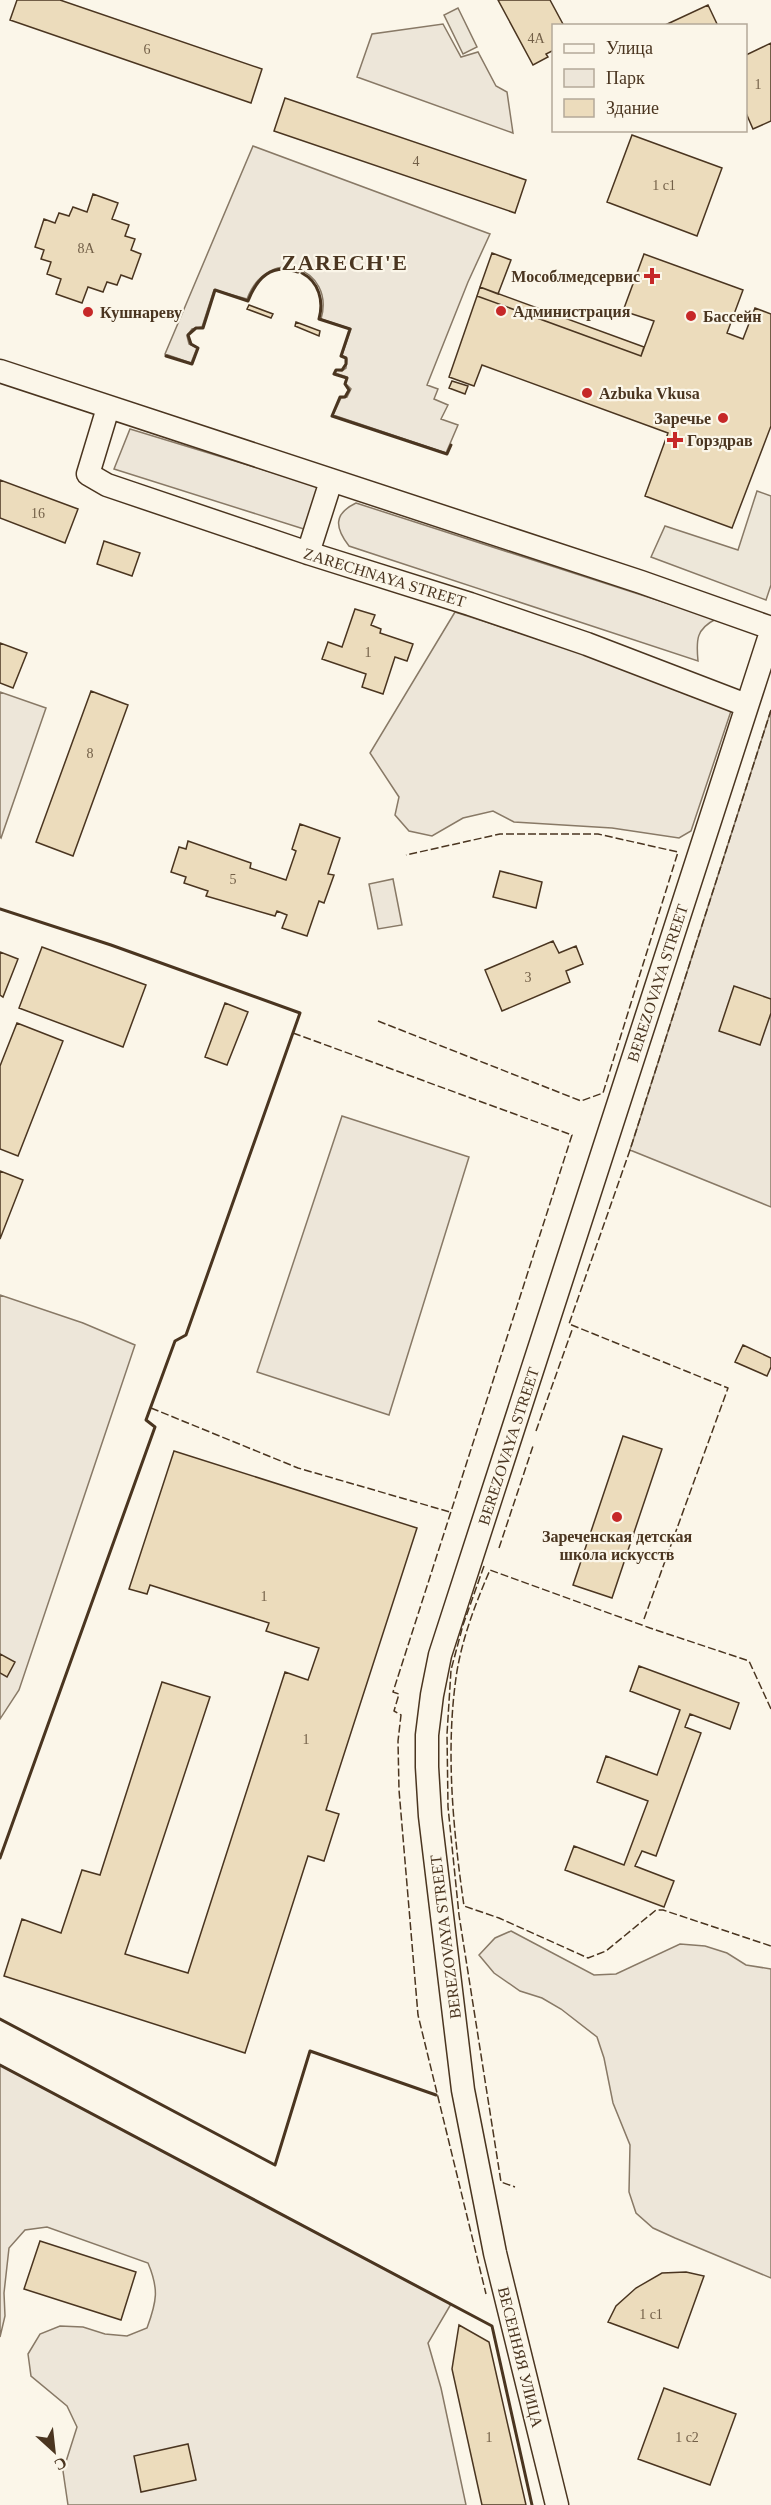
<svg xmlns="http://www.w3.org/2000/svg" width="771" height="2505" viewBox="0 0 771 2505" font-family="Georgia,serif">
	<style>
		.green { fill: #ede6d9; stroke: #887966; stroke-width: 1.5 }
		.parking { fill: #ede7d9; stroke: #887966; stroke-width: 1.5 }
		.building { fill: #ecdcbc; stroke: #4a3520; stroke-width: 1.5 }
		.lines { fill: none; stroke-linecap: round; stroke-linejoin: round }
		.minor-casing { stroke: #4a3520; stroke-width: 25 }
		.minor { stroke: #fbf6e9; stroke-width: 22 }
		.fence { stroke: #4a3520; stroke-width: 1.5; stroke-dasharray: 8 3; stroke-linecap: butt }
		.wall { stroke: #4a3520; stroke-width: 3 }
		.poi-dot { fill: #c62828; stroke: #fbf6e9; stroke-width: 2 }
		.labels { text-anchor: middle; stroke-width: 4.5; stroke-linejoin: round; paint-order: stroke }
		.number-label { font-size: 14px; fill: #725f47 }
		.poi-label { font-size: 16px; font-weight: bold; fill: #4a3520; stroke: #fbf6e9; text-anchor: start }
		.street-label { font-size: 16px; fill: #4a3520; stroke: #fbf6e9 }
		.district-label { font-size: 22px; font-weight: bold; letter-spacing: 1.5px; fill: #4a3520; stroke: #fbf6e9 }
	</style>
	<rect width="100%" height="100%" fill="#fbf6e9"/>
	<path class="green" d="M443 24 461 57 478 52 496 86 507 92 513 133 357 77 372 34Z
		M253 146 490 234 468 282 427 385 438 389 434 399 448 405 441 419 458 425 446 453 333 415 341 398 347 397 351 389 345 383 347 377 335 373 336 370 342 371 346 368 347 359 342 355 351 329 321 319C336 268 268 243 247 299L214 290 202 327 192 329 187 336 189 344 197 348 191 363 165 354Z
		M130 429 320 487 307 530 114 469Z
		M356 503 716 619C696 629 696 640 698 661L349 546C335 528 333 514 356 503Z
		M455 612 734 702 691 831 679 838 612 828 514 822 493 811 463 818 432 836 409 831 395 815 399 797 370 753Z
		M0 692 46 708 1 838 0 837Z
		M771 710V1207L630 1150Z
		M393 879 402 925 378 929 369 884Z
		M342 1116 469 1157 389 1415 257 1372Z
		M0 1295 83 1323 135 1345 19 1690 0 1719Z
		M511 1931 594 1975 616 1974 680 1944 705 1946 727 1953 746 1965 771 1969V2278L675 2238 653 2228 636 2213 629 2192 630 2145 613 2103 604 2058 597 2037 561 2009 542 1998 520 1991 494 1973 479 1955 495 1938Z
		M0 2065 451 2304 428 2343 441 2388 466 2505H68L63 2471 77 2427 67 2406 31 2376 28 2354 40 2334 60 2326 83 2327 105 2334 127 2336 147 2328C157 2301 159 2289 148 2263L47 2227 25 2230 9 2248 4 2293 5 2316 0 2337Z"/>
	<path class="parking" d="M458 8 477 47 463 54 444 15Z
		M757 491 771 496V585L766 600 651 557 665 526 738 550Z"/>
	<path class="building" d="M17 0H60L262 69 251 103 10 20Z
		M498 0H550L564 26H554V50L546 54 548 57 533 65Z
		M708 5 718 26H663Z
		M771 43V121L753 129 746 113V55Z
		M285 98 526 180 515 213 274 131Z
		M632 135 722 168 697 236 607 202Z
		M93 194 118 203 112 219 129 225 125 236 135 239 131 250 141 254 132 279 121 275 117 285 107 282 103 292 88 287 82 303 56 294 61 279 47 274 51 262 41 259 44 250 35 247 44 219 55 223 59 213 69 216 73 207 87 212Z
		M492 253 511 260 498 294 480 287Z
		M644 254 743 290 727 333 743 339 755 308 771 314V426L732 528 645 496 668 433 482 365 474 386 449 377 477 296 641 356 654 321 623 311Z
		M480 287 644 347 641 356 477 296Z
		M249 305 273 314 271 318 247 309Z
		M296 322 320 331 319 336 295 326Z
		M452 381 468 386 465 394 449 388Z
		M0 480 78 509 65 543 0 518Z
		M104 541 140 553 132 576 97 564Z
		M355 609 375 615 371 625 381 629 380 633 413 644 407 661 395 657 383 694 362 687 366 674 322 659 328 642 342 647Z
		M0 643 27 653 13 688 0 683Z
		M91 691 128 705 73 856 36 842Z
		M300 824 340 838 328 874 334 875 324 903 319 901 307 936 282 928 287 915 277 911 275 916 206 896 208 891 184 883 186 877 171 872 179 847 186 849 188 841 251 863 250 868 286 880 296 851 292 849Z
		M500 871 542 882 536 908 493 897Z
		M553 941 559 953 576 946 583 964 566 971 570 982 502 1011 485 970Z
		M42 947 146 985 123 1047 19 1008Z
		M0 952 18 959 3 997 0 995Z
		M734 986 771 999V1013L760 1045 719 1031Z
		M225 1003 248 1012 227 1065 205 1057Z
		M17 1023 63 1041 18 1156 0 1149V1066Z
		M0 1171 23 1180 0 1239Z
		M743 1345 771 1358V1367L767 1376 735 1362Z
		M623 1436 662 1449 612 1598 573 1585Z
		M174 1451 417 1528 326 1810 339 1814 324 1861 308 1856 245 2053 4 1976 22 1919 61 1933 82 1870 100 1875 162 1682 210 1697 125 1954 188 1973 285 1672 308 1680 319 1648 266 1631 269 1623 150 1585 147 1594 129 1589Z
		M0 1654 15 1662 7 1677 0 1673Z
		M639 1666 739 1703 730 1729 690 1714 685 1727 701 1733 656 1856 642 1851 635 1866 674 1881 664 1907 565 1870 574 1846 624 1865 648 1801 597 1782 606 1756 657 1775 680 1710 630 1691Z
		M40 2241 136 2272 121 2320 24 2289Z
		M686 2272 704 2276 678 2348 608 2322 616 2306 636 2288 662 2273Z
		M459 2325 489 2342 526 2505H482L452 2369Z
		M664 2388 736 2414 710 2485 638 2459Z
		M188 2444 196 2480 141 2492 134 2456Z"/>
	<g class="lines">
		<defs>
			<path id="minor" d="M0 371 641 582 771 628
				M108 408 88 474 107 485 308 553 470 604 587 644 746 705
				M308 553 331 481
				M557 2505 495 2253 463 2090 430 1816 427 1767V1735L432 1695 440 1655 771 632"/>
		</defs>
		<use href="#minor" class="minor-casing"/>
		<use href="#minor" class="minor"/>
		<path class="fence" d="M378 1021 581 1101 603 1093 678 852 598 834H500L406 855
			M293 1033 572 1135 393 1692 399 1694 394 1711 401 1715 398 1741 399 1790 418 2015 486 2294
			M151 1408 298 1468 450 1512
			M536 1431 572 1330
			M499 1548 533 1446
			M484 1566 463 1625 451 1670 447 1734 448 1807 459 1915 501 2182 515 2187
			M644 1619 728 1388 569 1324 630 1150 771 710
			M771 1709 749 1661 650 1628 490 1570C476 1602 463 1636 457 1671 445 1748 453 1829 464 1906L499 1918 588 1958 606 1951 656 1910H663L771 1946"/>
		<path class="wall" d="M302 273C319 282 324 301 319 319L350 329 341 356 346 358V364L342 370H336L334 374 347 378 345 384 349 390 345 397H340L332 416 447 454 451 445
			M166 356 192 364 198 348 191 344 188 335 196 328H203L215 290 248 301C257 278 271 263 298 272
			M0 909 111 945 300 1013 186 1335 175 1341 146 1420 155 1427 0 1858
			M0 2019 275 2165 310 2051 436 2095
			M0 2065 492 2326 532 2505"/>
	</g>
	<g class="poi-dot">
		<path d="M649 267h6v6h6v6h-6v6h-6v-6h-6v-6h6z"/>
		<circle cx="501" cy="311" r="6"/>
		<circle cx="88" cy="312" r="6"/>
		<circle cx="691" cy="316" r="6"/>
		<circle cx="587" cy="393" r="6"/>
		<circle cx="723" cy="418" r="6"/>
		<path d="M672 431h6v6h6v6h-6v6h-6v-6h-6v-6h6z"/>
		<circle cx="617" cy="1517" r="6"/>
	</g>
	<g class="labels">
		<g class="number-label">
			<text x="536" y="43">4А</text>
			<text x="147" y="54">6</text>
			<text x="758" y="89">1</text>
			<text x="416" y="166">4</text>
			<text x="664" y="190">1 с1</text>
			<text x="86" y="253">8А</text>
			<text x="38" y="518">16</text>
			<text x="368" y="657">1</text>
			<text x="90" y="758">8</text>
			<text x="233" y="884">5</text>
			<text x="528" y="982">3</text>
			<text x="264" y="1601">1</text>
			<text x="306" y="1744">1</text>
			<text x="651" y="2319">1 с1</text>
			<text x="489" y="2442">1</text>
			<text x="687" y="2442">1 с2</text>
		</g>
		<g class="poi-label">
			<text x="640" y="282" text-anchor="end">Мособлмедсервис</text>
			<text x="513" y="317">Администрация</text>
			<text x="100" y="318">Кушнареву</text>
			<text x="703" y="322">Бассейн</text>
			<text x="599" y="399">Azbuka Vkusa</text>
			<text x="711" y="424" text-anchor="end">Заречье</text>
			<text x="687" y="446">Горздрав</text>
			<text x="617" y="1542" text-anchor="middle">Зареченская детская<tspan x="617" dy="18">школа искусств</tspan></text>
		</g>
		<g class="street-label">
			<text transform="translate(385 577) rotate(17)" y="6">ZARECHNAYA STREET</text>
			<text transform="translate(657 983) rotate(-72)" y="6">BEREZOVAYA STREET</text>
			<text transform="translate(508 1446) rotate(-72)" y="6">BEREZOVAYA STREET</text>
			<text transform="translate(445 1937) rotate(-97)" y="6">BEREZOVAYA STREET</text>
			<text transform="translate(521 2357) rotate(76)" y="6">ВЕСЕННЯЯ УЛИЦА</text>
		</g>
		<g class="district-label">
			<text x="345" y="270">ZARECH'E</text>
		</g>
	</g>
	<rect x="552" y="24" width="195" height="108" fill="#fbf6e9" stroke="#b4a999" stroke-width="1.5"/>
	<rect x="564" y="44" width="30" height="9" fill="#fbf6e9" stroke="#b4a999" stroke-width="1.5"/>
	<text x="606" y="54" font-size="18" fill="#4a3520">Улица</text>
	<rect x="564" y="69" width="30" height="18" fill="#ede6d9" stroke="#b4a999" stroke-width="1.5"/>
	<text x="606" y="84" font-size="18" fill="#4a3520">Парк</text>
	<rect x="564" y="99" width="30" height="18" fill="#ecdcbc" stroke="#b4a999" stroke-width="1.5"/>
	<text x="606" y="114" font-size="18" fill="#4a3520">Здание</text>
	<g transform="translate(54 2451) rotate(153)" stroke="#fbf6e9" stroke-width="4.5" paint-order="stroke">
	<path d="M0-4.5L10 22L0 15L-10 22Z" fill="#4a3520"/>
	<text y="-9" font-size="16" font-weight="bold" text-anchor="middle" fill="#4a3520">С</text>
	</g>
</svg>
